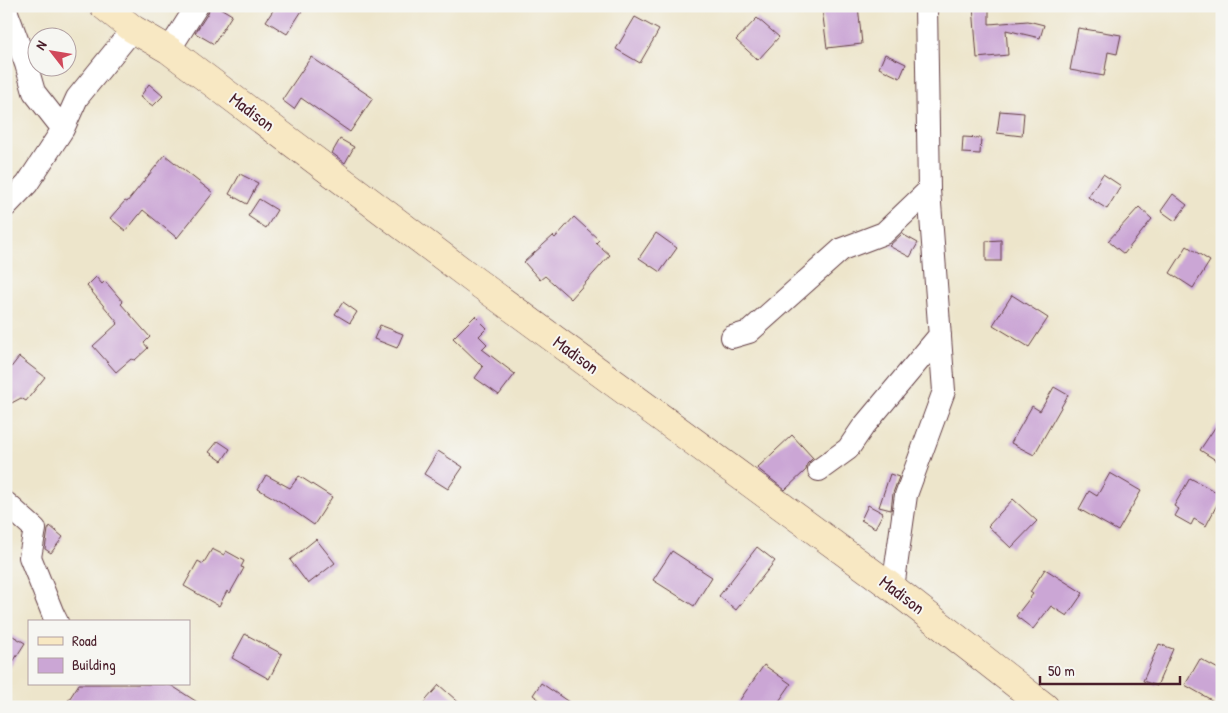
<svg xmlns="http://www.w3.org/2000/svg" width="1228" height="713" viewBox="0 0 1228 713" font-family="'Patrick Hand',sans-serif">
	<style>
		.building { fill: #cba6d5 }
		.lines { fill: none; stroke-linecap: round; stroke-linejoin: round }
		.street-casing { stroke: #623d43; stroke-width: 24 }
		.secondary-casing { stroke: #623d43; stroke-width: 29 }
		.street { stroke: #fff; stroke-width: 22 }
		.secondary { stroke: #f8e8c3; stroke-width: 28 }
		.labels { text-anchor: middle; stroke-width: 4; stroke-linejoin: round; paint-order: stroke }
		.street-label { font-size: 18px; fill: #4a1f2b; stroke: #f6f6f2 }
	</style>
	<rect width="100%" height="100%" fill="#f6f6f2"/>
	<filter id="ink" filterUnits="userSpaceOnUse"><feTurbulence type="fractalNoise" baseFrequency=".02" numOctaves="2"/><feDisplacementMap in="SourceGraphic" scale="10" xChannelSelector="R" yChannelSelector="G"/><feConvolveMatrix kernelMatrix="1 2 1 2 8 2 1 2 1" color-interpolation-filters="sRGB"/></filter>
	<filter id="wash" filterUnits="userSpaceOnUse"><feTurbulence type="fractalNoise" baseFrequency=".0096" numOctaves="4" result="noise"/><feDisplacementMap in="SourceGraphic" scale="20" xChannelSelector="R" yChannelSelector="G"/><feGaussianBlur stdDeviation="1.12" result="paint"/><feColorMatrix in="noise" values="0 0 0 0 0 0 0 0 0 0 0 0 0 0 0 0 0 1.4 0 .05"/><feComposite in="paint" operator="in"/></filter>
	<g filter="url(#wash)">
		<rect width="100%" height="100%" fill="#ede5cb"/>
		<g id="blocks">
			<path class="building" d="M210 6H217L232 15 214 44 195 33 208 13Z
				M276 6H305L287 34 266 21Z
				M843 6H858L862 44 827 48 822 9Z
				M973 6H989V24L1028 21 1044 25 1040 38 1006 30 1008 55 977 58Z
				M635 17 659 30 640 63 616 49Z
				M757 18 779 37 758 60 736 40Z
				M1078 28 1121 35 1117 54 1108 52 1104 76 1070 70Z
				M885 54 906 64 900 78 879 68Z
				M311 57 373 98 350 132 301 98 294 109 282 100Z
				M149 84 163 96 153 106 140 97Z
				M1000 111 1024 113 1022 136 997 133Z
				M963 137 981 138 980 154 962 153Z
				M340 139 354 147 345 163 332 153Z
				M165 155 213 193 177 238 143 210 126 231 110 218 125 201 127 202Z
				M240 174 258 183 247 204 229 194Z
				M1103 174 1121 186 1107 209 1088 197Z
				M1173 194 1187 205 1175 221 1161 211Z
				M259 199 277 210 266 228 248 216Z
				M1139 207 1152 219 1124 254 1108 241Z
				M574 217 599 240 596 243 610 255 571 299 545 276 540 280 524 262 553 236 555 238Z
				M656 233 677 248 660 272 639 258Z
				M902 234 918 243 910 257 889 246Z
				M1001 240V261H986V241Z
				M1187 246 1210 261 1193 288 1170 273Z
				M96 277 102 284 105 281 123 302 121 304 150 337 144 343 148 348 135 360 131 359 116 372 93 346 118 323 87 286Z
				M1012 295 1048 318 1029 347 993 325Z
				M343 302 357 312 350 323 335 314Z
				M475 316 487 328 479 336 487 344 482 349 515 374 499 395 475 378 483 367 453 338Z
				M380 325 403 334 397 348 374 339Z
				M19 357 45 377 26 401 21 398 6 406V374Z
				M1054 387 1068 395 1034 455 1011 443 1032 406 1040 411Z
				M1222 417V464L1200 450Z
				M792 435 813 458 807 464 806 470 785 490 757 468Z
				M218 441 230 449 222 461 209 452Z
				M438 451 463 467 448 489 424 474Z
				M1110 473 1141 491 1118 531 1079 509 1089 491 1097 496Z
				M890 474 899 477 893 493 891 510 879 507Z
				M266 475 290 488 299 476 332 497 314 525 281 502 258 489Z
				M1190 478 1222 495 1206 526 1194 519 1191 525 1175 516 1179 509 1174 506Z
				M1013 499 1037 521 1011 548 988 526Z
				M868 505 883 513 875 528 861 520Z
				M50 526 63 537 51 553 45 549 48 530Z
				M316 539 335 563 308 584 290 560Z
				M757 547 775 561 736 610 719 596Z
				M212 549 224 555 226 551 244 561 241 567 244 568 230 593 227 591 219 606 184 586 198 561 203 564Z
				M672 551 712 577 694 606 653 580Z
				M1045 569 1083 593 1067 616 1051 606 1033 629 1016 616 1033 594 1030 592Z
				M6 632 25 643 6 673Z
				M245 634 282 654 269 679 232 658Z
				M1159 644 1173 649 1157 686 1143 681Z
				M1200 659 1222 671V706L1185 685Z
				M764 665 791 684 775 707H735Z
				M541 683 576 707H549L533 695Z
				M79 684H169L205 707H64Z
				M439 685 464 707H420Z"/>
		</g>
	</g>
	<g filter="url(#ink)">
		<use href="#blocks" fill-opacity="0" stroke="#623d43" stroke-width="1"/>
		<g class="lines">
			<defs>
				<path id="street" d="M6 10 26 64 34 92 63 129
					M169 50 197 6
					M6 206 27 184 63 129 77 98 133 29
					M732 337 749 332 842 249 884 233 929 190
					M819 470 848 449 863 427 940 335
					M6 503 35 529 30 557 53 614 57 622
					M893 588 906 495 944 391 929 190 926 6"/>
				<path id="secondary" d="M104 6 133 29 169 50 474 280 893 588 1045 707"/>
			</defs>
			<use href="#street" class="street-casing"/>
			<use href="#secondary" class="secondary-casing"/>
			<use href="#street" class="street"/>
			<use href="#secondary" class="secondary"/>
		</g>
	</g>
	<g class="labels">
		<g class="street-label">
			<text transform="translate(252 112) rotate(37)" y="6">Madison</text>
			<text transform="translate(576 355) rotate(36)" y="6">Madison</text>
			<text transform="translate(902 595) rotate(37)" y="6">Madison</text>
		</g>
	</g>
	<rect width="1228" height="713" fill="none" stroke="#f6f6f2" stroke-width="25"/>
	<rect x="28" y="620" width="162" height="65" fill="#f6f6f2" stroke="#b1a0a2"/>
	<rect x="38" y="637" width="25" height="8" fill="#f8e8c3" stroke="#b1a0a2"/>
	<text x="72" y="646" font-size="15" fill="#4a1f2b">Road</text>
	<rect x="38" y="658" width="25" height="15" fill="#cba6d5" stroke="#b1a0a2"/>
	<text x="72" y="670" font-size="15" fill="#4a1f2b">Building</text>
	<g transform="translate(52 52) rotate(301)"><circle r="24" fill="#f6f6f2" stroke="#b1a0a2"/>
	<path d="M0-4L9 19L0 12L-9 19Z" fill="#d1495b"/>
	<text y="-8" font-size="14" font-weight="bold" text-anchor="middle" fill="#4a1f2b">N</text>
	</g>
	<path d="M1040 676v8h140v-8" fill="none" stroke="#4a1f2b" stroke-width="2.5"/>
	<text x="1048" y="676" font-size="15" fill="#4a1f2b" stroke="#f6f6f2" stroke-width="4" paint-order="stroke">50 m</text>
</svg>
